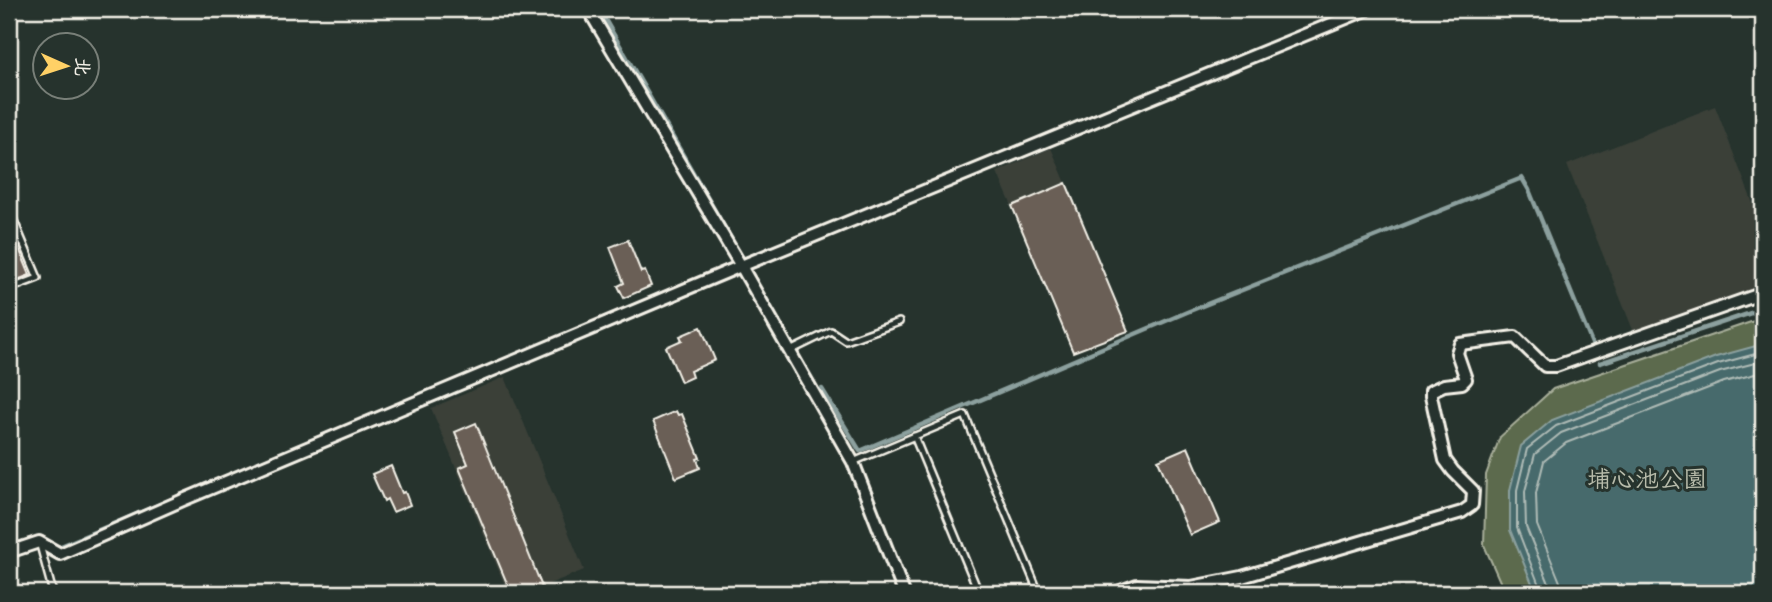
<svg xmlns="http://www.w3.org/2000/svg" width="1772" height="602" viewBox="0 0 1772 602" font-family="Sriracha,'LXGW WenKai TC',sans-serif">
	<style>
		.built { fill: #3a4039 }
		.green { fill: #5c6b4d; stroke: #a8ae9a; stroke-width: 2 }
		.water { fill: #476a6c; stroke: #8ca09e; stroke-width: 2 }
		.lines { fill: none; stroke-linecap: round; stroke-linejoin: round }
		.shore { stroke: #afbbb6; stroke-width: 2 }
		.stream { stroke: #8ca09e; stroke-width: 4.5 }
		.building { fill: #6a5f56; stroke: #f4f1e8; stroke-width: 2 }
		.lane-casing { stroke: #f4f1e8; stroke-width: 10 }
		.street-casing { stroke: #f4f1e8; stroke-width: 16 }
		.lane { stroke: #26332d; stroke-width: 5 }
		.street { stroke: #26332d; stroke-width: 10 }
		.labels { text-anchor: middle; stroke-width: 6; stroke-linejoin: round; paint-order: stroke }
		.park-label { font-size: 24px; fill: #b7bbaa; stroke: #26332d }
	</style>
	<rect width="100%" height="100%" fill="#26332d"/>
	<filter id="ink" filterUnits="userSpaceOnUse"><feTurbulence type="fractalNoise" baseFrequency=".0143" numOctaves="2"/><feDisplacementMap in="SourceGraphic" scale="14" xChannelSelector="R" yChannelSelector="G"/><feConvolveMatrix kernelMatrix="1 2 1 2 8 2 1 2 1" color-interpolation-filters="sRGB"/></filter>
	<g filter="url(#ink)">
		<path class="built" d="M1715 106 1763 229V290L1635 335 1567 165Z
			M1051 148 1066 183 1012 206 997 172Z
			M505 377 584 570 527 593H508L431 408Z"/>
		<path class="green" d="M1763 318V593H1505L1484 545 1486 475 1500 437 1553 389Z"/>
		<path class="water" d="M1763 344V593H1536L1510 530V490L1521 446 1552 420 1716 357Z"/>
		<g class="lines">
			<path class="shore" d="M1542 593 1517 528V490L1527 449 1556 426 1718 364 1763 352
				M1550 593V586L1526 527 1525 491 1535 454 1561 433 1720 372 1763 361
				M1561 593 1560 582 1537 525 1536 493 1544 461 1566 443 1724 382 1763 372"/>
			<path class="stream" d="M599 9 732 240
				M1600 363 1763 309
				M822 389 860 451 1187 312 1522 178 1529 190 1593 346
				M61 546 172 499"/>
		</g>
		<path class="building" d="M1066 183 1128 331 1073 352 1012 206Z
			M9 224 30 275 12 282 9 275Z
			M628 240 641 272 645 271 651 286 624 298 618 286 624 283 610 247Z
			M701 327 715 360 690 371 692 377 681 382 666 347 682 340 680 336Z
			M676 411 678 415 682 414 700 458 697 459 700 468 676 478 653 421Z
			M476 423 542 587 527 593H511L459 468 468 464 455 432Z
			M1188 447 1220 522 1190 535 1158 460Z
			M391 466 402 493 405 492 410 505 393 512 387 499 384 501 372 474Z"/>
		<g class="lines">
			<defs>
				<path id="lane" d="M9 209 38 278 9 289
					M790 351 831 331 846 341 899 322
					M914 436 979 593
					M853 462 965 415 1039 593
					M40 545 53 593"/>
				<path id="street" d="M588 9 741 266 853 462 904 593
					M9 552 39 542 60 554 183 500 741 266 1368 9
					M1115 593 1137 585 1191 587 1242 577 1462 512 1472 505 1473 491 1453 471 1445 460 1431 396V391L1444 385 1462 383 1466 379 1457 353 1460 344 1515 337 1545 366H1556L1763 293"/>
			</defs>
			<use href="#lane" class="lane-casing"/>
			<use href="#street" class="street-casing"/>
			<use href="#lane" class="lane"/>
			<use href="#street" class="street"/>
		</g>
	</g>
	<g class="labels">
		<g class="park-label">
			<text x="1647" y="487">埔心池公園</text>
		</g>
	</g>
	<rect width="1772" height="602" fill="none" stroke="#26332d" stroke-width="35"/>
	<rect x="18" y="18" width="1737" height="567" fill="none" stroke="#f4f1e8" stroke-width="2.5" filter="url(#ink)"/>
	<g transform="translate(66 66) rotate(93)"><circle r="33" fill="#26332d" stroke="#787f78" stroke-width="2"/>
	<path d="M0-5L12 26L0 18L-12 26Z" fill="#ffd166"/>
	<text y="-10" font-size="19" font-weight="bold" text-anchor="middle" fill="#f4f1e8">北</text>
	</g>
</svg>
